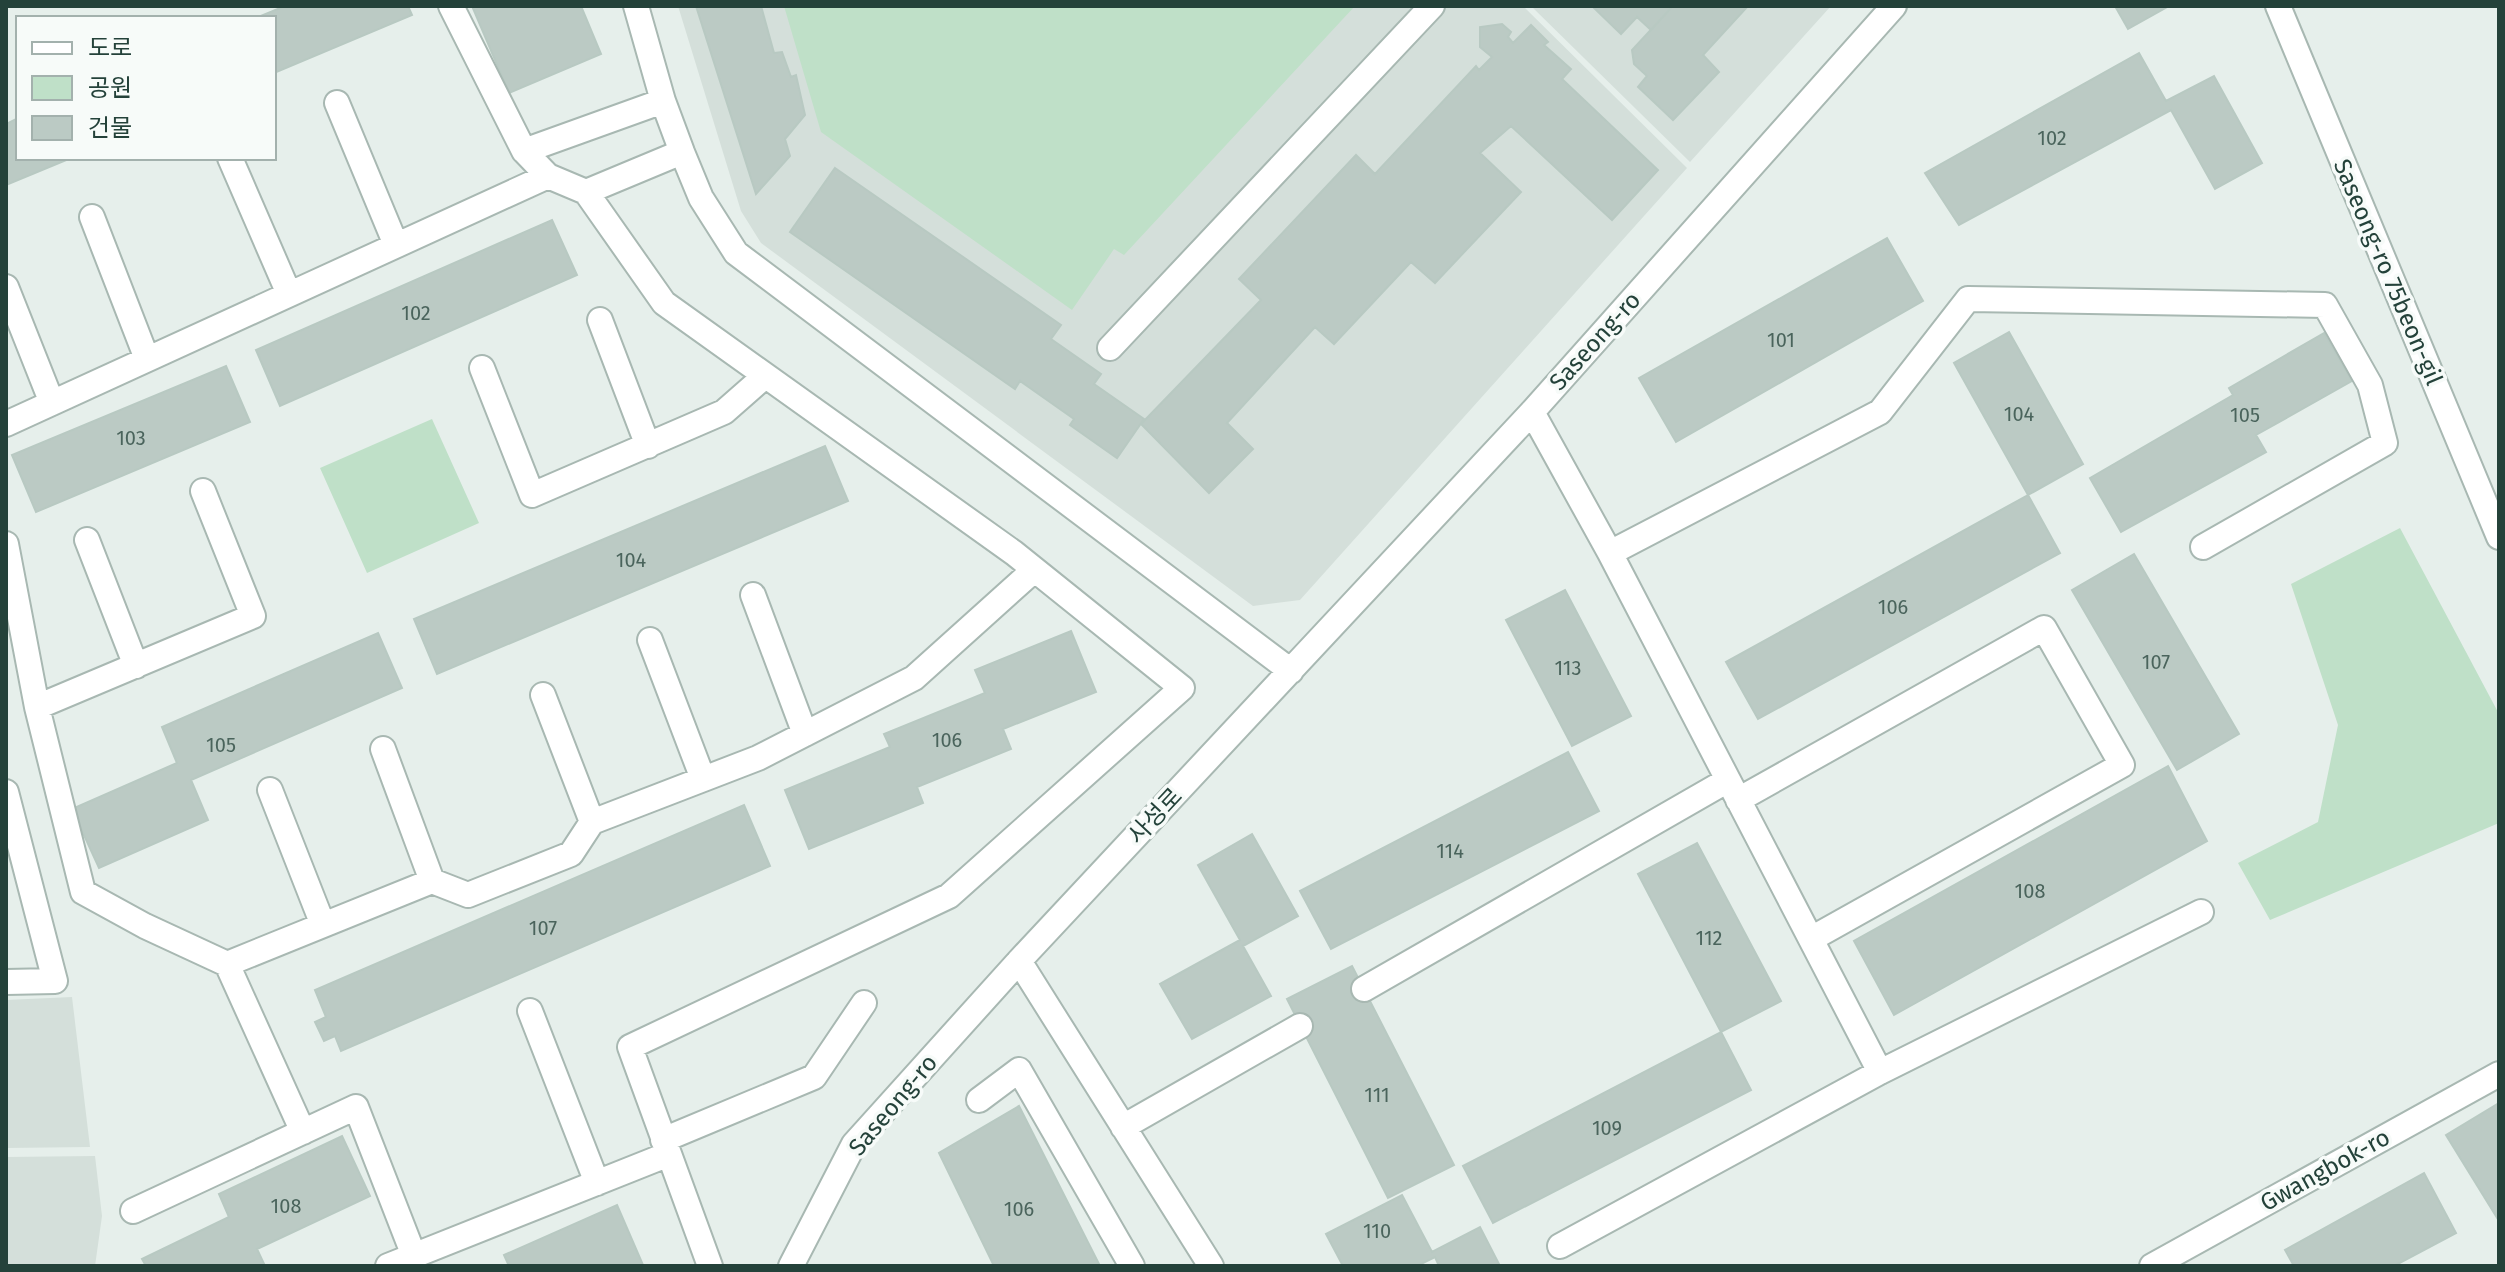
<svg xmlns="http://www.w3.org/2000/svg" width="2505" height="1272" viewBox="0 0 2505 1272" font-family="'Fira Sans','Noto Sans KR',sans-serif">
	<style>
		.built { fill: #d4dfda }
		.green { fill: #bfe0c8 }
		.building { fill: #bbcac4; stroke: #b8c9c2; stroke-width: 2 }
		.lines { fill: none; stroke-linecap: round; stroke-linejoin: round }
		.minor-casing { stroke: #a8b8b2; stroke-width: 28 }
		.minor { stroke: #fff; stroke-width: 24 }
		.labels { text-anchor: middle; stroke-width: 7; stroke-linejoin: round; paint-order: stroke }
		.number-label { font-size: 20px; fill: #4a645c }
		.street-label { font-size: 24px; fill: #24423a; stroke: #f7fbf9 }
	</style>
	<rect width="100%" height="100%" fill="#e6efeb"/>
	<path class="built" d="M678 6H1523L1687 168 1300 600 1253 606 761 243 741 211Z
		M1531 6H1831L1690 162Z
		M72 997 90 1147 6 1148V1000Z
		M95 1156 102 1216 95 1266H6V1157Z"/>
	<path class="green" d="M784 6H1355L1124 255 1114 249 1072 310 821 132Z
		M432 419 479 523 367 573 320 468Z
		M2400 528 2499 714V823L2270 920 2238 863 2318 822 2338 725 2291 584Z"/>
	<path class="building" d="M285 6H408L412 15 274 73V18H256Z
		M472 6H581L601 54 509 93Z
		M696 6H761L774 53 782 52 791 77 796 75 805 115 785 139 790 156 756 194Z
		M1592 6H1670L1672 7 1651 30 1637 17 1621 34Z
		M1670 6H1748L1703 55 1719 72 1673 120 1638 87 1647 76 1634 64 1632 50 1672 7Z
		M2115 6H2169L2128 29Z
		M1502 24 1511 32 1508 37 1513 43 1531 25 1548 42 1544 45 1571 69 1562 79 1658 170 1612 220 1511 126 1480 153 1521 192 1435 283 1411 262 1334 344 1315 327 1227 423 1253 449 1209 493 1141 424 1261 300 1239 279 1356 155 1375 174 1476 66 1479 70 1492 57 1480 47V27Z
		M2139 53 2166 101 2214 76 2262 163 2215 189 2171 110 1959 225 1925 173Z
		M18 118V158H71L6 185V124Z
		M835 168 1061 325 1051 339 1101 374 1094 384 1144 419 1117 458 1070 425 1074 419 1020 381 1015 389 790 232Z
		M552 220 577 275 280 406 256 350Z
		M1887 238 1923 301 1676 442 1639 378Z
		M2009 332 2083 464 2028 495 1954 363Z
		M2324 333 2352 381 2256 435 2266 452 2121 532 2090 478 2233 395 2229 388Z
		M226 366 250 422 36 512 12 455Z
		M825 446 848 501 437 674 414 619Z
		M2028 495 2060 553 1758 719 1726 662Z
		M2134 554 2239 734 2177 770 2072 590Z
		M1565 590 1631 716 1572 746 1506 620Z
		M1071 631 1096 692 1003 729 1011 749 917 787 923 803 809 849 785 790 890 747 884 734 985 693 975 670Z
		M378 633 402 688 191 780 208 820 99 868 72 809 177 763 162 727Z
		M1568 752 1599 811 1331 949 1300 891Z
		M2168 766 2207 841 1894 1015 1854 941Z
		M744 805 770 866 341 1051 335 1036 324 1041 315 1022 326 1017 315 990Z
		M1252 834 1298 916 1243 946 1271 996 1192 1039 1160 984 1240 940 1198 865Z
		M1697 843 1781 1001 1721 1032 1638 874Z
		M1352 966 1454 1165 1388 1198 1287 999Z
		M1721 1032 1751 1090 1493 1223 1463 1166Z
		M2499 1103V1221L2446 1135Z
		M1019 1106 1100 1266H994L939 1153Z
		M342 1136 370 1196 257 1249 265 1266H146L142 1259 229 1217 219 1194Z
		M2424 1173 2456 1233 2394 1266H2294L2285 1250Z
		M1402 1195 1432 1252 1480 1227 1500 1266H1439L1435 1257 1417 1266H1343L1326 1234Z
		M617 1205 643 1265 509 1266 504 1255Z"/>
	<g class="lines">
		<defs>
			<path id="minor" d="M451 6 524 151
				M636 6 663 101 682 152 701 198 736 253 1291 671
				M2278 6 2499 537
				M337 103 396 245
				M682 152 586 192 664 303 1014 553 1182 688 949 896 630 1047 710 1266
				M230 158 289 294
				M586 192 548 176 524 151 663 101
				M92 217 147 359
				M6 287 52 403
				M600 320 648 446
				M1110 348 1432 6
				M482 368 532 495 724 412 765 376
				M1532 412 1610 553 1880 1072
				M6 424 548 176
				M87 540 136 666
				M6 544 37 707 253 616 203 491
				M1610 553 1880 412 1968 299 2325 305 2370 385 2385 443 2203 547
				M753 595 805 734
				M650 640 703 779
				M543 695 592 822
				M37 707 83 892 145 926 227 964 303 1132
				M383 749 432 881
				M270 790 323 925
				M6 792 55 981 6 982
				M1738 800 2044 628 2122 765 1811 939
				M1019 961 1211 1266
				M227 964 432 881 468 895 571 854 592 822 758 758 914 678 1034 570
				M1364 989 1728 780
				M530 1011 597 1183
				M979 1100 1019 1070 1132 1266
				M1123 1127 1300 1026
				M663 1140 814 1077 864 1003
				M133 1211 356 1107 414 1256
				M1560 1246 1880 1072 2201 912
				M388 1266 669 1154
				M791 1266 854 1144 1019 961 1532 412 1894 6
				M2152 1266 2499 1074"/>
		</defs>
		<use href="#minor" class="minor-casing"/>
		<use href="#minor" class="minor"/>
	</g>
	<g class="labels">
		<g class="number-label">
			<text x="2052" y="145">102</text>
			<text x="416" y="320">102</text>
			<text x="1781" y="347">101</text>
			<text x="2019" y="421">104</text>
			<text x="2245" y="422">105</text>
			<text x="131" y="445">103</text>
			<text x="631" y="567">104</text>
			<text x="1893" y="614">106</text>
			<text x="2156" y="669">107</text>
			<text x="1568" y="675">113</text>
			<text x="947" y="747">106</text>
			<text x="221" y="752">105</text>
			<text x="1450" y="858">114</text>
			<text x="2030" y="898">108</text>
			<text x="543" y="935">107</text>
			<text x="1709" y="945">112</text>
			<text x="1377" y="1102">111</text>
			<text x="1607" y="1135">109</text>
			<text x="286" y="1213">108</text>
			<text x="1019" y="1216">106</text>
			<text x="1377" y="1238">110</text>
		</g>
		<g class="street-label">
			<text transform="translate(2388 272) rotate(67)" y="8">Saseong-ro 75beon-gil</text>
			<text transform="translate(1595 341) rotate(-48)" y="8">Saseong-ro</text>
			<text transform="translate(1155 816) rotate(-47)" y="8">사성로</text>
			<text transform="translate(893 1105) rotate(-50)" y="8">Saseong-ro</text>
			<text transform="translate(2325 1170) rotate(-29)" y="8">Gwangbok-ro</text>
		</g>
	</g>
	<rect width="2505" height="1272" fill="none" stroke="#24423a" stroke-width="16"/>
	<rect x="16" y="16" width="260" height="144" fill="#f7fbf9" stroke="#a3b1ad" stroke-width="2"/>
	<rect x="32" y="42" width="40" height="12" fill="#ffffff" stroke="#a3b1ad" stroke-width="2"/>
	<text x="88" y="56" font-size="24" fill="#24423a">도로</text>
	<rect x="32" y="76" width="40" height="24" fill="#bfe0c8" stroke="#a3b1ad" stroke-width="2"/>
	<text x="88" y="96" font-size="24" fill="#24423a">공원</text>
	<rect x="32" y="116" width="40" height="24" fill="#bbcac4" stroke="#a3b1ad" stroke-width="2"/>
	<text x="88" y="136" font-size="24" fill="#24423a">건물</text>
</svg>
